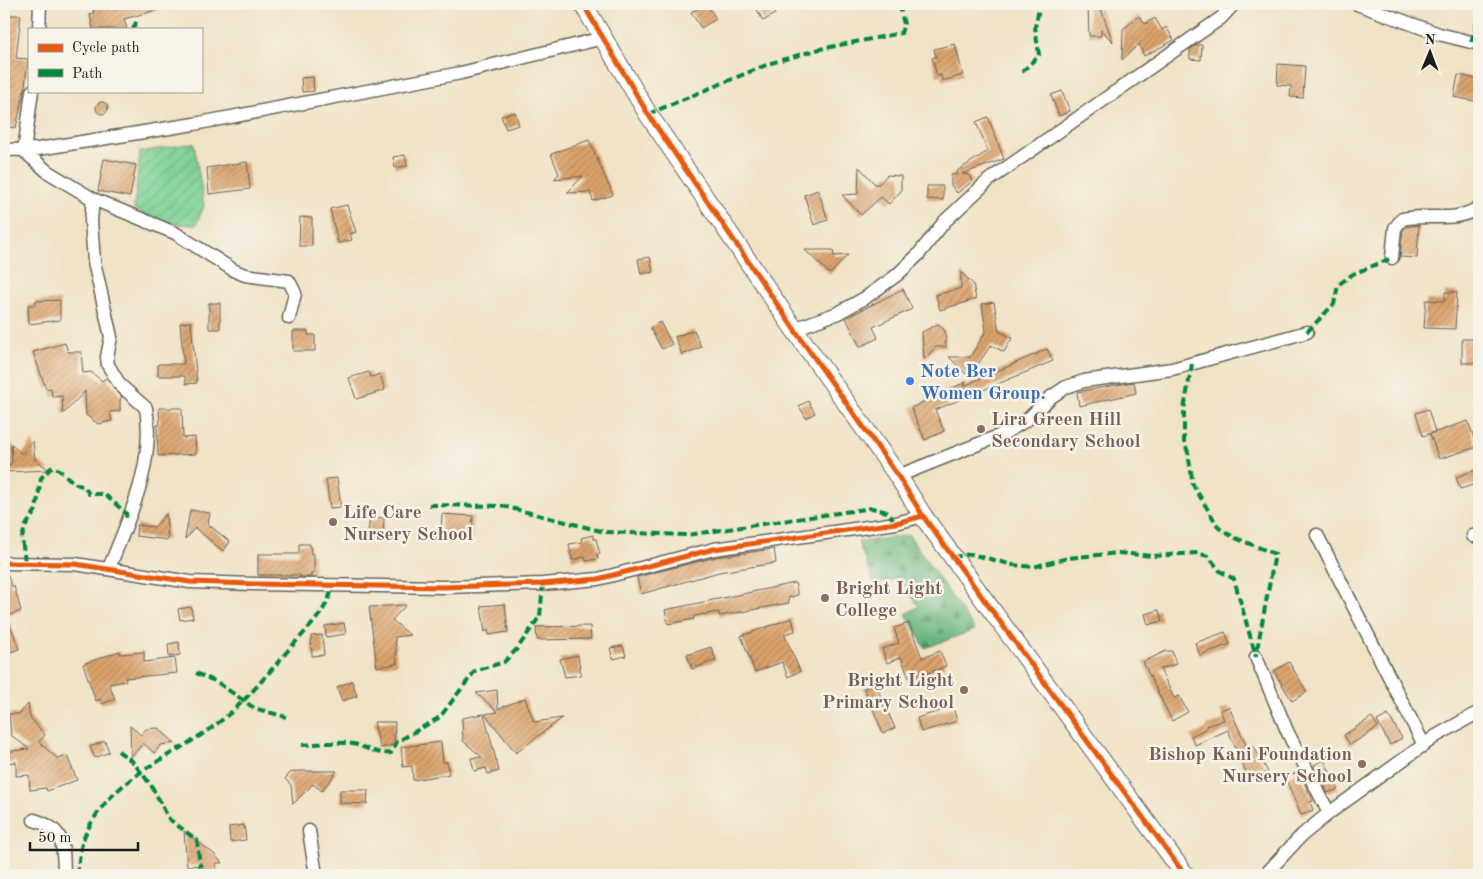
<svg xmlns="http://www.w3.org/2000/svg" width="1483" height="879" viewBox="0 0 1483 879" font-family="'Old Standard TT',serif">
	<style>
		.forest { fill: url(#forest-firs); stroke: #41684d }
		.garden { fill: url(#garden-furrows); stroke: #4d7758 }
		.building { fill: url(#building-hatch) }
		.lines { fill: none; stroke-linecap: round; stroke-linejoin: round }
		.street-casing { stroke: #666157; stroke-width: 15 }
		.secondary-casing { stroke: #666157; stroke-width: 20 }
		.street { stroke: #fff; stroke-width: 12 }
		.secondary { stroke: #fff; stroke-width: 18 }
		.quiet { stroke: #00873e; stroke-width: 4; stroke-dasharray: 8 4; stroke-linecap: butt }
		.cycleway-casing { stroke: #f7f3e8; stroke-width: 8 }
		.cycleway { stroke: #e8590c; stroke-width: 5 }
		.shop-dot { fill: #3f7fe0; stroke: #f7f3e8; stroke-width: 2 }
		.education-dot { fill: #8d6e63; stroke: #f7f3e8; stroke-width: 2 }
		.labels { text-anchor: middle; stroke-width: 5; stroke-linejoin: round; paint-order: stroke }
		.shop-label { font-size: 19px; font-weight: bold; fill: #366cbe; stroke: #f7f3e8; text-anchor: start }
		.education-label { font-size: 19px; font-weight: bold; fill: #785e54; stroke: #f7f3e8; text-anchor: start }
	</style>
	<defs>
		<pattern id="forest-firs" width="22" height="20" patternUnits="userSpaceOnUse" patternTransform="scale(1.25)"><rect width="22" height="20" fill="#66b47e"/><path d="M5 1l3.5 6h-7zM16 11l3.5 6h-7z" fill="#539266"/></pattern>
		<pattern id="garden-furrows" width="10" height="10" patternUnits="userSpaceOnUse" patternTransform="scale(1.25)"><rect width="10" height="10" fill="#7ed295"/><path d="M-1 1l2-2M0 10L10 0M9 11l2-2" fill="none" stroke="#6cb480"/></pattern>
		<pattern id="building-hatch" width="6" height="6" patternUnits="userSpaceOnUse" patternTransform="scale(1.25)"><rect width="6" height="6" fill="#dca36c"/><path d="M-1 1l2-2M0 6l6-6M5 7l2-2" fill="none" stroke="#b28458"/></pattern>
	</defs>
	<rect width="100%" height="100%" fill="#f7f3e8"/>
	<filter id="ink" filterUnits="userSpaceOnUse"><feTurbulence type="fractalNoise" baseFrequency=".02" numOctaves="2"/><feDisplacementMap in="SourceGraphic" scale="10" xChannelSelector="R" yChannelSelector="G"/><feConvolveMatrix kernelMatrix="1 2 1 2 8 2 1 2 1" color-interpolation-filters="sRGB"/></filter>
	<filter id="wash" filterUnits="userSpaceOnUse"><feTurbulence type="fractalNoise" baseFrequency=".0096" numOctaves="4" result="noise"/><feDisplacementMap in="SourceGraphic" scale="20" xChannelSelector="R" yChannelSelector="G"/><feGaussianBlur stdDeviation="1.12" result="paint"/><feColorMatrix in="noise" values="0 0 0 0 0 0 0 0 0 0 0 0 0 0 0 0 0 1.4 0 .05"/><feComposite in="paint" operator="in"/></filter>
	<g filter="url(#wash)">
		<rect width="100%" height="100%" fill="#f0e2c5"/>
		<path class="forest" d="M909 535 975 630 925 648 906 614 919 606 909 594 902 577 875 585 858 542Z"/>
		<path class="garden" d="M194 143 204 206 196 225 158 223 134 208 140 152Z"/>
		<g id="blocks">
			<path class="building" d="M92 4H167L168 7 124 19 127 29H93L90 14 94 13Z
				M707 4 716 19 701 28 691 12Z
				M754 4H769L775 14 763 21Z
				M1088 4H1099L1113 42 1101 30V36H1089Z
				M8 15H21L16 58 28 59 25 86 16 128 4 126V107L7 108 9 76 5 71 6 52H4Z
				M1139 16 1145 24 1155 18 1162 30 1166 27 1174 40 1144 56 1139 44 1122 60 1123 29Z
				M955 44 963 75 942 81 941 75 937 76 932 58 936 57 934 49Z
				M1197 45H1202L1201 60 1190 59V49Z
				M1278 64 1305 66 1303 98 1290 97 1291 86 1277 85Z
				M1458 75 1479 79V102L1454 97Z
				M313 77 314 91 302 92 301 78Z
				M1062 91 1070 111 1059 116 1051 95Z
				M96 108a6 6 0 1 1 12 0a6 6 0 1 1-12 0Z
				M515 112 519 125 506 129 501 116Z
				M988 117 1004 159 962 174H967L973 181 957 193 951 185V175L958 174 957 171 988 151 976 122Z
				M589 140 613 195 593 201 590 192 567 193 583 176 554 179 559 174 551 154Z
				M405 155 407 166 395 168 393 157Z
				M104 159 136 165 130 197 98 191Z
				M247 162 250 189 209 194 207 168Z
				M859 167 875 184H879L887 175 901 176V191L889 204 881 197 861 215 842 195 858 194Z
				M927 186H943V200L927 199Z
				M818 190 828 220 814 225 804 195Z
				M347 205 356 232 350 234 352 240 338 243 330 209Z
				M300 217 312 218V246H299Z
				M1419 225 1417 258 1400 257 1403 231 1406 227Z
				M805 250H833L834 256 848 255 830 274Z
				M650 257 653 272 641 274 638 259Z
				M961 272 973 284 976 299 940 310 936 295 961 288Z
				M903 289 912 309 873 327 878 338 860 347 846 318Z
				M1445 292H1457L1455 329 1424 328 1426 300 1445 301Z
				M60 300V320L29 324 28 305H35V301Z
				M994 302 999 331 1012 338 1004 352 991 345 969 377 949 357H970L986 331 982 304Z
				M209 303H220V329H209Z
				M191 322 197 383 186 384 185 376H158V364H184L180 323Z
				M660 322 672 344 662 349 650 328Z
				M938 324 945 331 946 347H936L924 359 922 332Z
				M694 330 701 347 682 355 675 337Z
				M293 331H308V335H315V351H293Z
				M1462 339H1479V363H1462Z
				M65 343 68 352H81L83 373 91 372 102 381 106 378 122 397 120 400V411L110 412 112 421 98 424 86 415 85 391 63 414 62 396 52 397 51 388 46 389 33 352Z
				M1047 349 1053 361 935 410 944 431 925 440 911 408 966 382 964 386Z
				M369 372 371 377 380 374 385 390 356 399 349 378Z
				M1134 382 1136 393 1079 406 1077 392Z
				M808 401 815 413 806 418 799 406Z
				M159 408H182L183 438 195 437 196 454 158 456 157 425H160Z
				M1428 409 1435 432 1423 436 1416 413Z
				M1468 421 1477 447 1439 459 1430 434Z
				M33 441 35 459 49 470 4 472 12 462 11 444 22 454Z
				M1479 469V483L1460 489 1456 477Z
				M337 478 341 507 330 508 326 479Z
				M190 510 210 513 208 524 230 542 223 551 195 528 185 539Z
				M166 514 168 540 136 536 137 525 154 527Z
				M442 514 473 516 472 537 441 535Z
				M370 517 384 518 383 534 368 533Z
				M593 535V539H596L600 554H597L598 559 586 561 585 557 572 560 569 544 582 542 581 538Z
				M299 544H310L311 554H314V573H311V577H300V575H258V554H299Z
				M774 549 776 563 719 572 641 594 637 577 716 557Z
				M4 571H6L12 587 14 586 21 611 7 616 19 649 8 653 4 641Z
				M795 583 798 595 788 598 789 603 719 616V612L694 616V619L668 624 665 610Z
				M505 604 508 632 489 635 488 630 485 632 481 606Z
				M406 605 392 620 410 635 395 637 397 664 377 667 369 607Z
				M191 607 193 618 180 620 178 609Z
				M1159 610 1162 621 1148 625 1145 614Z
				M792 618 795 631 784 634 800 671 788 677 782 662 755 672 741 636Z
				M344 623 346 634 326 637 325 626Z
				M909 623 922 658 940 651 946 666 910 680 901 657 887 663 882 649 899 643 894 628Z
				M590 626 591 639 537 640 536 627Z
				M1225 632 1230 644 1200 655 1195 643Z
				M322 635 324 655 312 656 311 636Z
				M179 642 180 655 169 657 168 644Z
				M623 646 626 656 613 659 610 648Z
				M711 647 716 660 692 669 687 655Z
				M120 651V654L144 652V662L175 658 177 673 125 678 126 681 109 684 115 699 102 704 100 699 96 701 83 664Z
				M1166 651H1172L1176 664 1160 669 1174 698 1179 696 1188 712 1172 721 1143 662Z
				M578 655 581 675 565 677 560 659Z
				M1289 662 1307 692 1292 701 1274 671Z
				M352 681 357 696 342 701 337 687Z
				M875 683 895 728 883 733 864 688Z
				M497 690 498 709 525 698 534 722 562 718 516 753 485 714 498 712 476 693Z
				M28 704 30 717 45 735 39 742 58 759 67 756 77 780 47 791 46 788 30 790 29 775 16 776V762L4 763V752L29 749 11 735 9 714H19Z
				M953 707 957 721 921 732 917 718Z
				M1229 707 1247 747 1253 745 1268 772 1254 780H1249L1228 730 1195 745 1191 736 1207 728 1206 726 1224 720 1220 710Z
				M484 714 499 771 488 774 486 768 474 771 471 758 482 757 463 741 462 718Z
				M1388 715 1402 738 1390 745 1377 721Z
				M1372 717 1378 727 1350 745 1344 735Z
				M374 722H395L394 745 380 748Z
				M130 726 141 735 146 729 158 728 175 743 161 745 154 753 143 743 131 757Z
				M105 741 109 752 95 758 90 747Z
				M441 742 443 762H447L449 774 413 780 412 766 403 767 401 747Z
				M1324 760 1338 789 1328 793 1314 765Z
				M298 771H337L322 791 313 784 293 804 291 785 285 779 290 773Z
				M1299 772 1313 801 1310 802 1313 810 1301 815 1285 777Z
				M340 790H368L367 804 340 803Z
				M244 825 246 840 230 842 229 827Z
				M184 831 214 854 222 863H216L218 875H195L204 865 187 866Z"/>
		</g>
	</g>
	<g filter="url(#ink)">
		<use href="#blocks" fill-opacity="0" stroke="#666157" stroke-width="1"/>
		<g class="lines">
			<defs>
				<path id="street" d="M1357 4 1439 34 1479 44
					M39 29 40 4
					M32 91 24 151 48 172 93 199 91 221 94 262 111 337 107 357 108 365 120 385 146 408C155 464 130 516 109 568
					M4 150 38 149 194 124 461 73 603 38
					M93 199 175 233 235 271 245 275 289 281 295 293 289 318
					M1392 258 1395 228 1402 219C1427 213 1456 224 1479 207
					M794 329 838 313 865 298 897 275 918 255 945 221 989 180 1221 18 1234 4
					M898 476 1001 435 1028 419 1051 397 1066 387 1084 381 1172 369 1307 332
					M1317 535 1424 745
					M1473 536 1479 535
					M4 563 75 564 190 582 253 584 444 587 543 584 598 579 714 549 896 523 923 516
					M1256 657 1288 733 1329 813
					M34 820C66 829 63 846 64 875
					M309 831 316 875
					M1265 875 1301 836 1329 813 1436 736 1479 712"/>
				<path id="secondary" d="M583 4 648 114 794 329 898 476 923 516 1185 875"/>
			</defs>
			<use href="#street" class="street-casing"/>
			<use href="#secondary" class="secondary-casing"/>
			<use href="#street" class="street"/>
			<use href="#secondary" class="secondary"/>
			<path class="quiet" d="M133 29 137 20
				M1471 42 1479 16
				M1022 72 1039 55 1035 27 1040 4
				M648 114 771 63 820 49 901 33 904 24 899 4
				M1307 332 1334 304 1338 285 1353 274 1392 258
				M1192 364 1184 409V442L1188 452 1193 485 1219 528 1233 537 1275 554 1256 655
				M429 505 503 506 605 532 687 535 872 508 887 512 896 523
				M953 557 971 554 1013 565 1033 567 1068 558 1118 553 1154 556 1196 553 1208 556 1220 571 1234 579 1256 657
				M25 562 22 538 25 527 36 510 41 478 52 467C65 470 71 486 84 486L89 494H104L126 513 127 521
				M196 673 217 682 254 708 286 717
				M302 745C319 744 336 741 353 744 367 747 376 755 391 753L397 742 440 717 475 671 504 662 517 649 540 616 543 584
				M118 751 132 761 151 785 169 819 197 840 200 867
				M77 875C79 862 80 843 87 831 115 774 171 759 218 723 246 702 268 673 292 646 309 627 328 611 333 584"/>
			<defs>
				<path id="cycleway" d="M583 4 648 114 794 329 898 476 923 516 1185 875
					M4 563 75 564 190 582 253 584 444 587 543 584 598 579 714 549 896 523 923 516"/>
			</defs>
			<use href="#cycleway" class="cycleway-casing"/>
			<use href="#cycleway" class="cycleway"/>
		</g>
	</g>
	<circle class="shop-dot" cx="910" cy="381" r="5"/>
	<g class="education-dot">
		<circle cx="981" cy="429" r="5"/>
		<circle cx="333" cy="522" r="5"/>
		<circle cx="825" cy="598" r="5"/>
		<circle cx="964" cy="690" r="5"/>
		<circle cx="1362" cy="764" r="5"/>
	</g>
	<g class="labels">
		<g class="shop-label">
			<text x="920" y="377">Note Ber<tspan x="920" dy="22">Women Group.</tspan></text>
		</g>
		<g class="education-label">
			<text x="991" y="425">Lira Green Hill<tspan x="991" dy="22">Secondary School</tspan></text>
			<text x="343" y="518">Life Care<tspan x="343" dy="22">Nursery School</tspan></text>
			<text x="835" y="594">Bright Light<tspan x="835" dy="22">College</tspan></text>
			<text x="954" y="686" text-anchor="end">Bright Light<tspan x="954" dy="22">Primary School</tspan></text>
			<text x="1352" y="760" text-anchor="end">Bishop Kani Foundation<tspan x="1352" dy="22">Nursery School</tspan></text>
		</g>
	</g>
	<rect width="1483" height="879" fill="none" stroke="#f7f3e8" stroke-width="20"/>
	<rect x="28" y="28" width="175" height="65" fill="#f7f3e8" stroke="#9f9d96"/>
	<rect x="38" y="44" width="25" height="8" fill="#e8590c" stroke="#9f9d96"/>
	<text x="72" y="52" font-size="15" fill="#1c1c1c">Cycle path</text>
	<rect x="38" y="69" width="25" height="8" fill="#00873e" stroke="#9f9d96"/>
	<text x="72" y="78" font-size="15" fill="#1c1c1c">Path</text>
	<g transform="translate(1430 52) rotate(1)" stroke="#f7f3e8" stroke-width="4" paint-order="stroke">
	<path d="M0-4L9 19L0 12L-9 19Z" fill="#1c1c1c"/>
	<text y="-8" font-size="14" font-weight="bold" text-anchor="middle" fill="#1c1c1c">N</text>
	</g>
	<path d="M30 842v8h108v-8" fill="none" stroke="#1c1c1c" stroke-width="2.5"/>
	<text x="38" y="842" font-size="15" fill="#1c1c1c" stroke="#f7f3e8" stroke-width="4" paint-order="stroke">50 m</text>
</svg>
